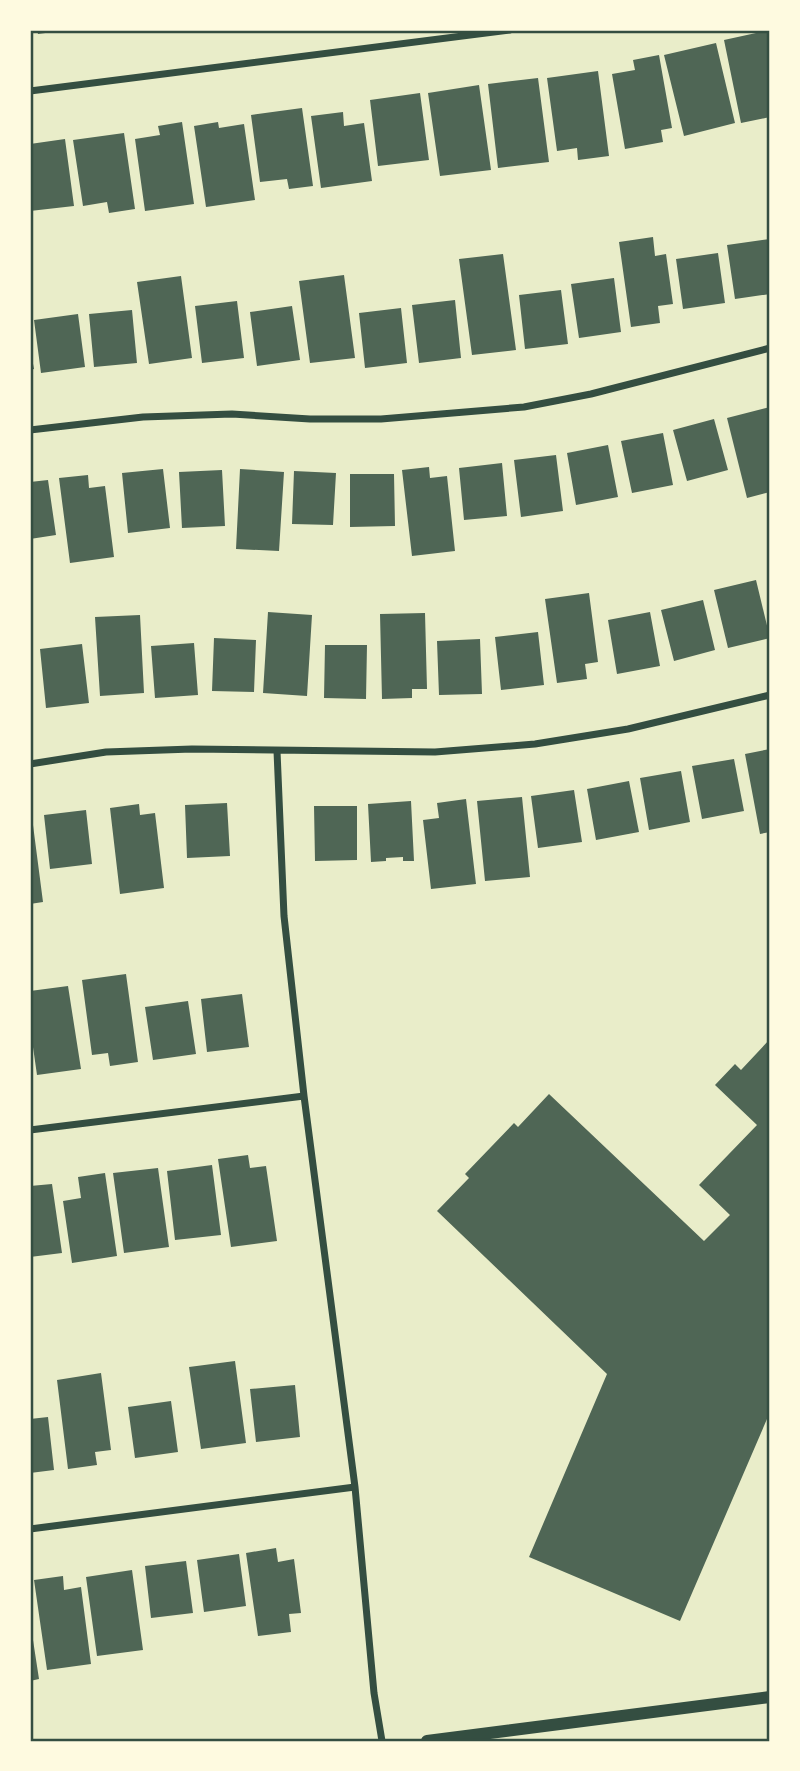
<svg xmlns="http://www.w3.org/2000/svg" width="800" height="1771" viewBox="0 0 800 1771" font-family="Raleway,sans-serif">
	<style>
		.building { fill: #4f6655 }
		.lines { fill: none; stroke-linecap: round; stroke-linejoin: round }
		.minor { stroke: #344e41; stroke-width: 7 }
		.tertiary { stroke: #344e41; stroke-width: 12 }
		.neatline { fill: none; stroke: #344e41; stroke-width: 2.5 }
	</style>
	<rect width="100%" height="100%" fill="#e9edc9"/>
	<path class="building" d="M37 30H60V31L38 34Z
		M770 30V117L741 123 724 40Z
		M716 43 735 123 684 136 664 55Z
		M659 55 672 128 661 130 663 142 625 149 612 74 635 70 633 60Z
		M598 71 609 156 578 160 577 148 557 151 547 78Z
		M538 78 549 162 498 168 488 84Z
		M479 85 491 170 440 176 428 93Z
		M420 93 429 160 378 166 370 100Z
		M302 108 313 186 289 189 287 179 260 182 251 115Z
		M343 112 344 126 364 123 372 181 321 188 311 116Z
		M182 122 194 204 145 211 135 139 160 135 158 126Z
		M218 122 219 128 244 124 255 200 206 207 194 126Z
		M124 133 135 209 109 213 107 202 83 206 73 140Z
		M65 139 74 206 30 211V144Z
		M653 237 655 256 666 254 673 304 658 306 660 323 631 327 619 242Z
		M770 239V294L735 299 727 245Z
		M718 253 725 303 683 309 676 259Z
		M503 254 516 350 472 355 459 259Z
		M344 275 355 358 310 363 299 281Z
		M181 276 192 358 149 364 137 282Z
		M614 278 621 332 579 338 571 284Z
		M561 290 568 344 525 349 519 295Z
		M455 300 461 358 419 363 412 305Z
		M237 301 244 358 202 363 195 306Z
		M292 306 300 360 257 366 250 312Z
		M401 308 407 363 365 368 359 313Z
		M132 310 137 363 94 367 89 314Z
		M78 314 85 367 41 373 34 320Z
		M30 353H31L34 369 30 370Z
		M770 407V492L747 498 727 418Z
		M714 419 728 470 687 481 673 430Z
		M663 433 673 485 632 493 621 441Z
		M608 445 618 497 576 505 567 453Z
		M556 455 563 511 521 517 514 460Z
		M502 463 507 516 464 520 459 468Z
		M429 467 430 478 447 476 455 551 412 556 402 470Z
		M163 469 170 528 128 533 122 473Z
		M240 469 284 472 279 551 236 549Z
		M222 470 225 526 182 528 179 472Z
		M294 471 336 473 333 525 292 524Z
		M350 474H394L395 526 350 527Z
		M88 475 89 488 105 486 114 557 70 563 59 478Z
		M48 480 56 535 30 539V482Z
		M756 580 770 638 728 648 714 590Z
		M589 593 598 662 585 664 587 679 557 683 545 599Z
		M703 600 715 650 674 661 661 610Z
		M268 612 312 615 307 696 263 693Z
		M650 612 660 666 617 674 608 620Z
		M425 613 427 689H412V698L382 699 380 614Z
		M140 615 144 693 100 696 95 617Z
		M538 632 544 685 501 690 495 637Z
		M214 638 256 640 254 692 212 691Z
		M480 639 482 694 439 695 437 641Z
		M194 643 198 695 155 698 151 646Z
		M82 644 89 703 46 708 40 649Z
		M325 645H367L366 699 324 698Z
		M770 749V832L760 834 745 754Z
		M734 759 744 811 702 819 692 766Z
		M681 771 690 822 649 830 640 778Z
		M629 781 639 832 596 840 587 789Z
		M574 790 582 842 538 848 531 796Z
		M522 797 530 877 485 881 477 801Z
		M466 799 476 884 431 889 423 820 439 818 437 803Z
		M411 801 414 861H403V857L386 858V861L371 862 368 804Z
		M227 803 230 856 187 858 185 805Z
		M139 804 140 815 155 813 164 888 120 894 110 808Z
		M314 806H357V860L315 861Z
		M86 810 92 864 50 869 44 815Z
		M33 825 43 902 30 904V826Z
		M126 974 138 1062 110 1066 108 1053 92 1055 82 980Z
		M68 986 81 1069 37 1075 30 1026V991Z
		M242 994 249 1047 207 1052 201 999Z
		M188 1001 196 1054 153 1060 145 1007Z
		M770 1039V1412L680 1621 529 1557 607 1374 437 1211 469 1178 465 1174 514 1123 518 1127 549 1094 704 1241 730 1215 699 1185 757 1125 715 1085 735 1064 741 1070Z
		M248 1155 250 1168 266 1166 277 1241 231 1247 218 1159Z
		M212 1165 221 1235 175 1240 167 1171Z
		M158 1168 169 1247 124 1253 113 1173Z
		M105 1173 117 1256 72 1263 63 1201 81 1198 78 1177Z
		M52 1184 62 1253 30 1257V1186Z
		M235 1361 246 1443 201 1449 189 1367Z
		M101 1373 111 1450 95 1452 97 1465 68 1469 57 1380Z
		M295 1385 300 1437 256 1442 250 1389Z
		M171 1401 178 1452 135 1458 128 1407Z
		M48 1417 54 1470 30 1473V1419Z
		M276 1548 278 1562 294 1559 301 1613 289 1614 291 1632 258 1636 246 1553Z
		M239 1554 246 1606 204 1612 197 1560Z
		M186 1561 193 1613 151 1618 145 1566Z
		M132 1570 143 1650 97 1656 86 1577Z
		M63 1576 64 1590 81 1587 91 1664 47 1670 34 1580Z
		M30 1627H31L39 1679 30 1681Z"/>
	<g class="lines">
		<path class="minor" d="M30 91 510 30
			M30 430 143 417 232 414 310 419H381L524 407 591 394 770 348
			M277 751 284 916 304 1096 355 1487 374 1693 382 1741
			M30 764 106 752 192 749 435 752 535 744 628 729 770 695
			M30 1130 304 1096
			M30 1529 355 1487"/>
		<path class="tertiary" d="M427 1741 770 1697"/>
	</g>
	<rect width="800" height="1771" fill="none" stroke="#fefae0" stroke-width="63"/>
	<rect x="32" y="32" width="736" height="1708" class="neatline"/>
</svg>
